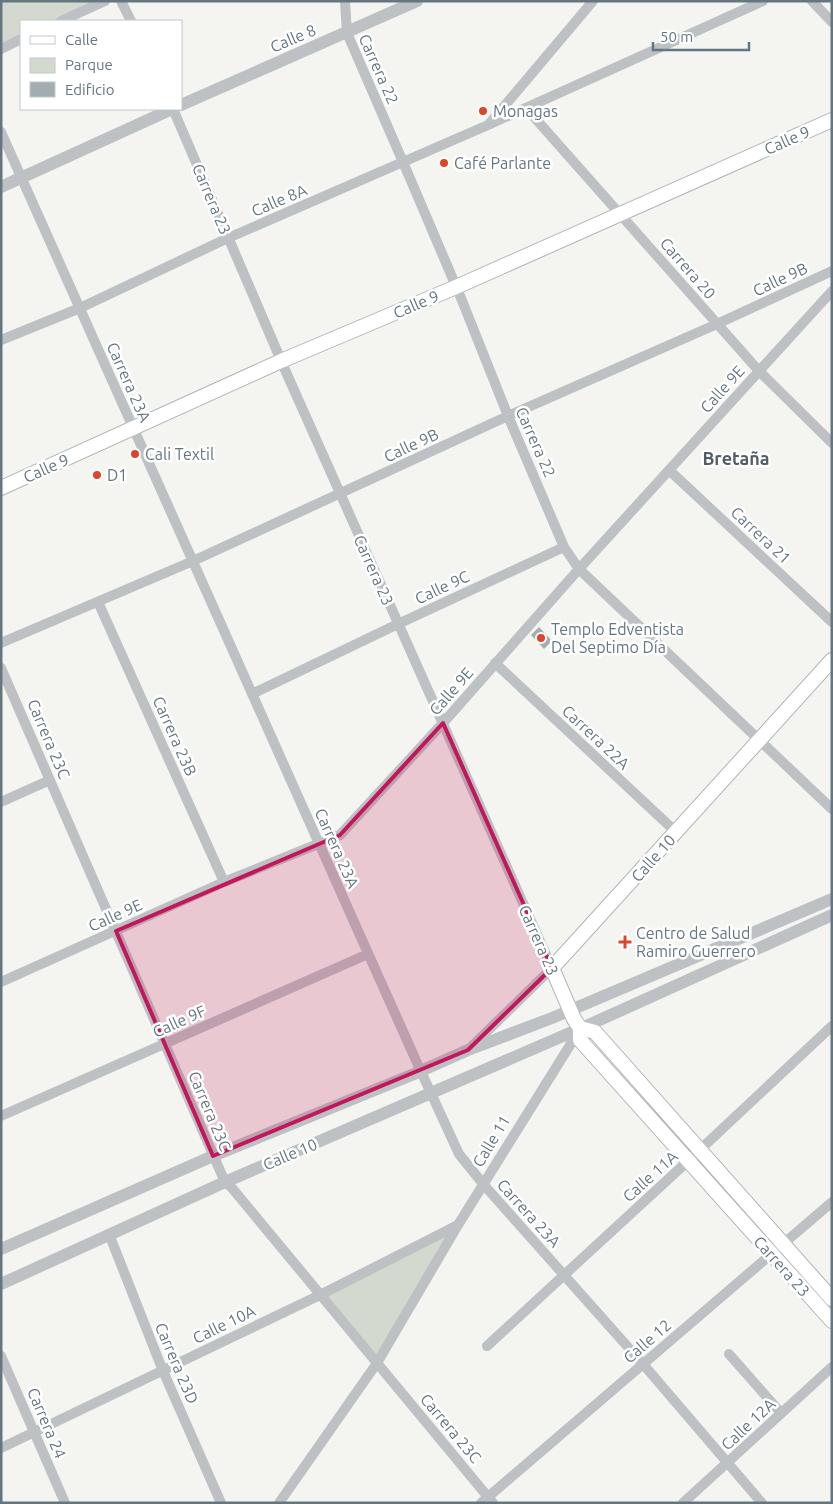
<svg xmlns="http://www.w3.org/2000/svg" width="833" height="1504" viewBox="0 0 833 1504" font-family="Ubuntu,sans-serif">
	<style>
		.green { fill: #d4d9d0 }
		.building { fill: #a3adb1 }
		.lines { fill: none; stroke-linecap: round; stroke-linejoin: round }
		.secondary-casing { stroke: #afb5b9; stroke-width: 16 }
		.minor { stroke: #bdc1c4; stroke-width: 10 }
		.tertiary { stroke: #bdc1c4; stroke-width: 12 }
		.secondary { stroke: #fff; stroke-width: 14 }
		.marked { fill: #c2185b; fill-opacity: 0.2; stroke: #c2185b; stroke-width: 4; stroke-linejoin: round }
		.poi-dot { fill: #db462a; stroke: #fff; stroke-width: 2 }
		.labels { text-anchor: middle; stroke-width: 5; stroke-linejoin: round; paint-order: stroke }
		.street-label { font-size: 16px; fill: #647680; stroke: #fff }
		.poi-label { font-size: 16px; fill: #647680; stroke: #fff; text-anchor: start }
		.neighbourhood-label { font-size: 18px; font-weight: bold; fill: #525e66; stroke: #fff }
	</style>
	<rect width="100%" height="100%" fill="#f4f4f0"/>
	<path class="green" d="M1 1H105L61 21H21V39L1 49Z
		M458 1225 377 1363 320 1295Z"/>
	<path class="building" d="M539 627 552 641 544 649 531 635Z"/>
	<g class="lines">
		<defs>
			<path id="secondary" d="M1 488 281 361 456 287 832 120
				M832 660 552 968 574 1019 580 1028 595 1032 832 1299
				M580 1028V1040L832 1321"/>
		</defs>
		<use href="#secondary" class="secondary-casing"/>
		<path class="minor" d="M121 1 131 21
			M345 1 347 33 403 162 461 298 508 416 564 547 579 569 832 809
			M812 1 832 22
			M61 21 105 1
			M1 49 21 39
			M526 108 759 371 832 443
			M173 109 286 372 552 968 470 1048
			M490 123 593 1
			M1 132 418 1065 459 1154 484 1185 643 1364 762 1503
			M1 340 80 308 228 238 488 125 763 1
			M669 470 832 622
			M98 602 224 882
			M1 643 193 561 508 416 717 324 832 271
			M495 663 676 832
			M1 668 225 1182 232 1188 493 1503
			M252 694 398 624 564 547
			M1 802 50 780
			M1 982 224 882 340 835 443 723 579 569 832 291
			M1 1116 368 954
			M109 1234 163 1371 221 1503
			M487 1346 688 1161 832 1026
			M729 1354 781 1413
			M1 1356 65 1503
			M1 1448 320 1295 458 1225
			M279 1503 377 1363 458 1225 580 1029
			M481 1503 832 1202
			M683 1503 832 1367"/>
		<path class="tertiary" d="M181 105 417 1
			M1 187 172 109
			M1 1249 213 1156 414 1074 468 1050 552 1018 832 899
			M1 1284 225 1182 593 1023 832 915"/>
		<use href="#secondary" class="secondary"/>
	</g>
	<path class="marked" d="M443 723 552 968 468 1050 213 1156 116 931 340 835Z"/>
	<g class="poi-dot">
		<circle cx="483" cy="111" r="5"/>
		<circle cx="444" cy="163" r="5"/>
		<circle cx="135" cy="454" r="5"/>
		<circle cx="97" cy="475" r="5"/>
		<circle cx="541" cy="638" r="5"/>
		<path d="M622.5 934.5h5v5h5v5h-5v5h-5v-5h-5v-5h5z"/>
	</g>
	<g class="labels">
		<g class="street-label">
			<text transform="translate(293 38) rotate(-23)" y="6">Calle 8</text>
			<text transform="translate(379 69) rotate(66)" y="6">Carrera 22</text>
			<text transform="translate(787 140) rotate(-24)" y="6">Calle 9</text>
			<text transform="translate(212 199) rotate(67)" y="6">Carrera 23</text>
			<text transform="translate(279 200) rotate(-23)" y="6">Calle 8A</text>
			<text transform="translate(688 268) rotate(49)" y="6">Carrera 20</text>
			<text transform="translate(780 279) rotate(-25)" y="6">Calle 9B</text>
			<text transform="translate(416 304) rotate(-23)" y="6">Calle 9</text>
			<text transform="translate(129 382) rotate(66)" y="6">Carrera 23A</text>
			<text transform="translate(722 389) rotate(-48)" y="6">Calle 9E</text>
			<text transform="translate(536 442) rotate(66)" y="6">Carrera 22</text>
			<text transform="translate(411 445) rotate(-25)" y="6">Calle 9B</text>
			<text transform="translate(46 468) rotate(-24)" y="6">Calle 9</text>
			<text transform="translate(761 535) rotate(43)" y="6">Carrera 21</text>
			<text transform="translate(374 570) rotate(66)" y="6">Carrera 23</text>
			<text transform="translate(442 587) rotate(-25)" y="6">Calle 9C</text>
			<text transform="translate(451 691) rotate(-49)" y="6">Calle 9E</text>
			<text transform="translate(175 736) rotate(66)" y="6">Carrera 23B</text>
			<text transform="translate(596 737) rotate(43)" y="6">Carrera 22A</text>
			<text transform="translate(49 739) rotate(67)" y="6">Carrera 23C</text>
			<text transform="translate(337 848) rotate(66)" y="6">Carrera 23A</text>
			<text transform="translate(653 858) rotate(-48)" y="6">Calle 10</text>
			<text transform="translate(115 915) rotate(-24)" y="6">Calle 9E</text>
			<text transform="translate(539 940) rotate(66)" y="6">Carrera 23</text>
			<text transform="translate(179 1021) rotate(-24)" y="6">Calle 9F</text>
			<text transform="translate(210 1111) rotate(67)" y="6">Carrera 23C</text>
			<text transform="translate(491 1141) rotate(-59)" y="6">Calle 11</text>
			<text transform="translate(290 1154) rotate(-23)" y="6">Calle 10</text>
			<text transform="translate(650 1176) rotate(-42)" y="6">Calle 11A</text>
			<text transform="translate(529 1213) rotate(48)" y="6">Carrera 23A</text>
			<text transform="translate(782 1266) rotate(48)" y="6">Carrera 23</text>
			<text transform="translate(224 1324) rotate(-26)" y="6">Calle 10A</text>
			<text transform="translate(647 1341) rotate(-41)" y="6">Calle 12</text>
			<text transform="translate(177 1363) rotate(67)" y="6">Carrera 23D</text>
			<text transform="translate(47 1423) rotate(67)" y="6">Carrera 24</text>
			<text transform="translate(748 1424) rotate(-43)" y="6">Calle 12A</text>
			<text transform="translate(451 1428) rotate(50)" y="6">Carrera 23C</text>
		</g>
		<g class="poi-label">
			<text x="493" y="117">Monagas</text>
			<text x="454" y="169">Café Parlante</text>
			<text x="145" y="460">Cali Textil</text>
			<text x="107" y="481">D1</text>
			<text x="551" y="635">Templo Edventista<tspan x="551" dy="18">Del Septimo Día</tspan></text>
			<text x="636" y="939">Centro de Salud<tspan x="636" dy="18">Ramiro Guerrero</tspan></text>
		</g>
		<g class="neighbourhood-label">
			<text x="736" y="465">Bretaña</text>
		</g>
	</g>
	<rect width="833" height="1504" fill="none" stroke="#647680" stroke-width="5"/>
	<rect x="20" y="20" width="162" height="90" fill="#ffffff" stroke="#c1c8cc"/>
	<rect x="30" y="36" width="25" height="8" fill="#ffffff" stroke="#c1c8cc"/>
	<text x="65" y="45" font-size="15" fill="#647680">Calle</text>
	<rect x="30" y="58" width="25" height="15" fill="#d4d9d0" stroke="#c1c8cc"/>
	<text x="65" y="70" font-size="15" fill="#647680">Parque</text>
	<rect x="30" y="82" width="25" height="15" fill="#a3adb1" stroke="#c1c8cc"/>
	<text x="65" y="95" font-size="15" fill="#647680">Edificio</text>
	<path d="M653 42v8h96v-8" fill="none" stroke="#647680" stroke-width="2.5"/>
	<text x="660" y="42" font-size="15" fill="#647680" stroke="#ffffff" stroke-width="4" paint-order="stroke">50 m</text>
</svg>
